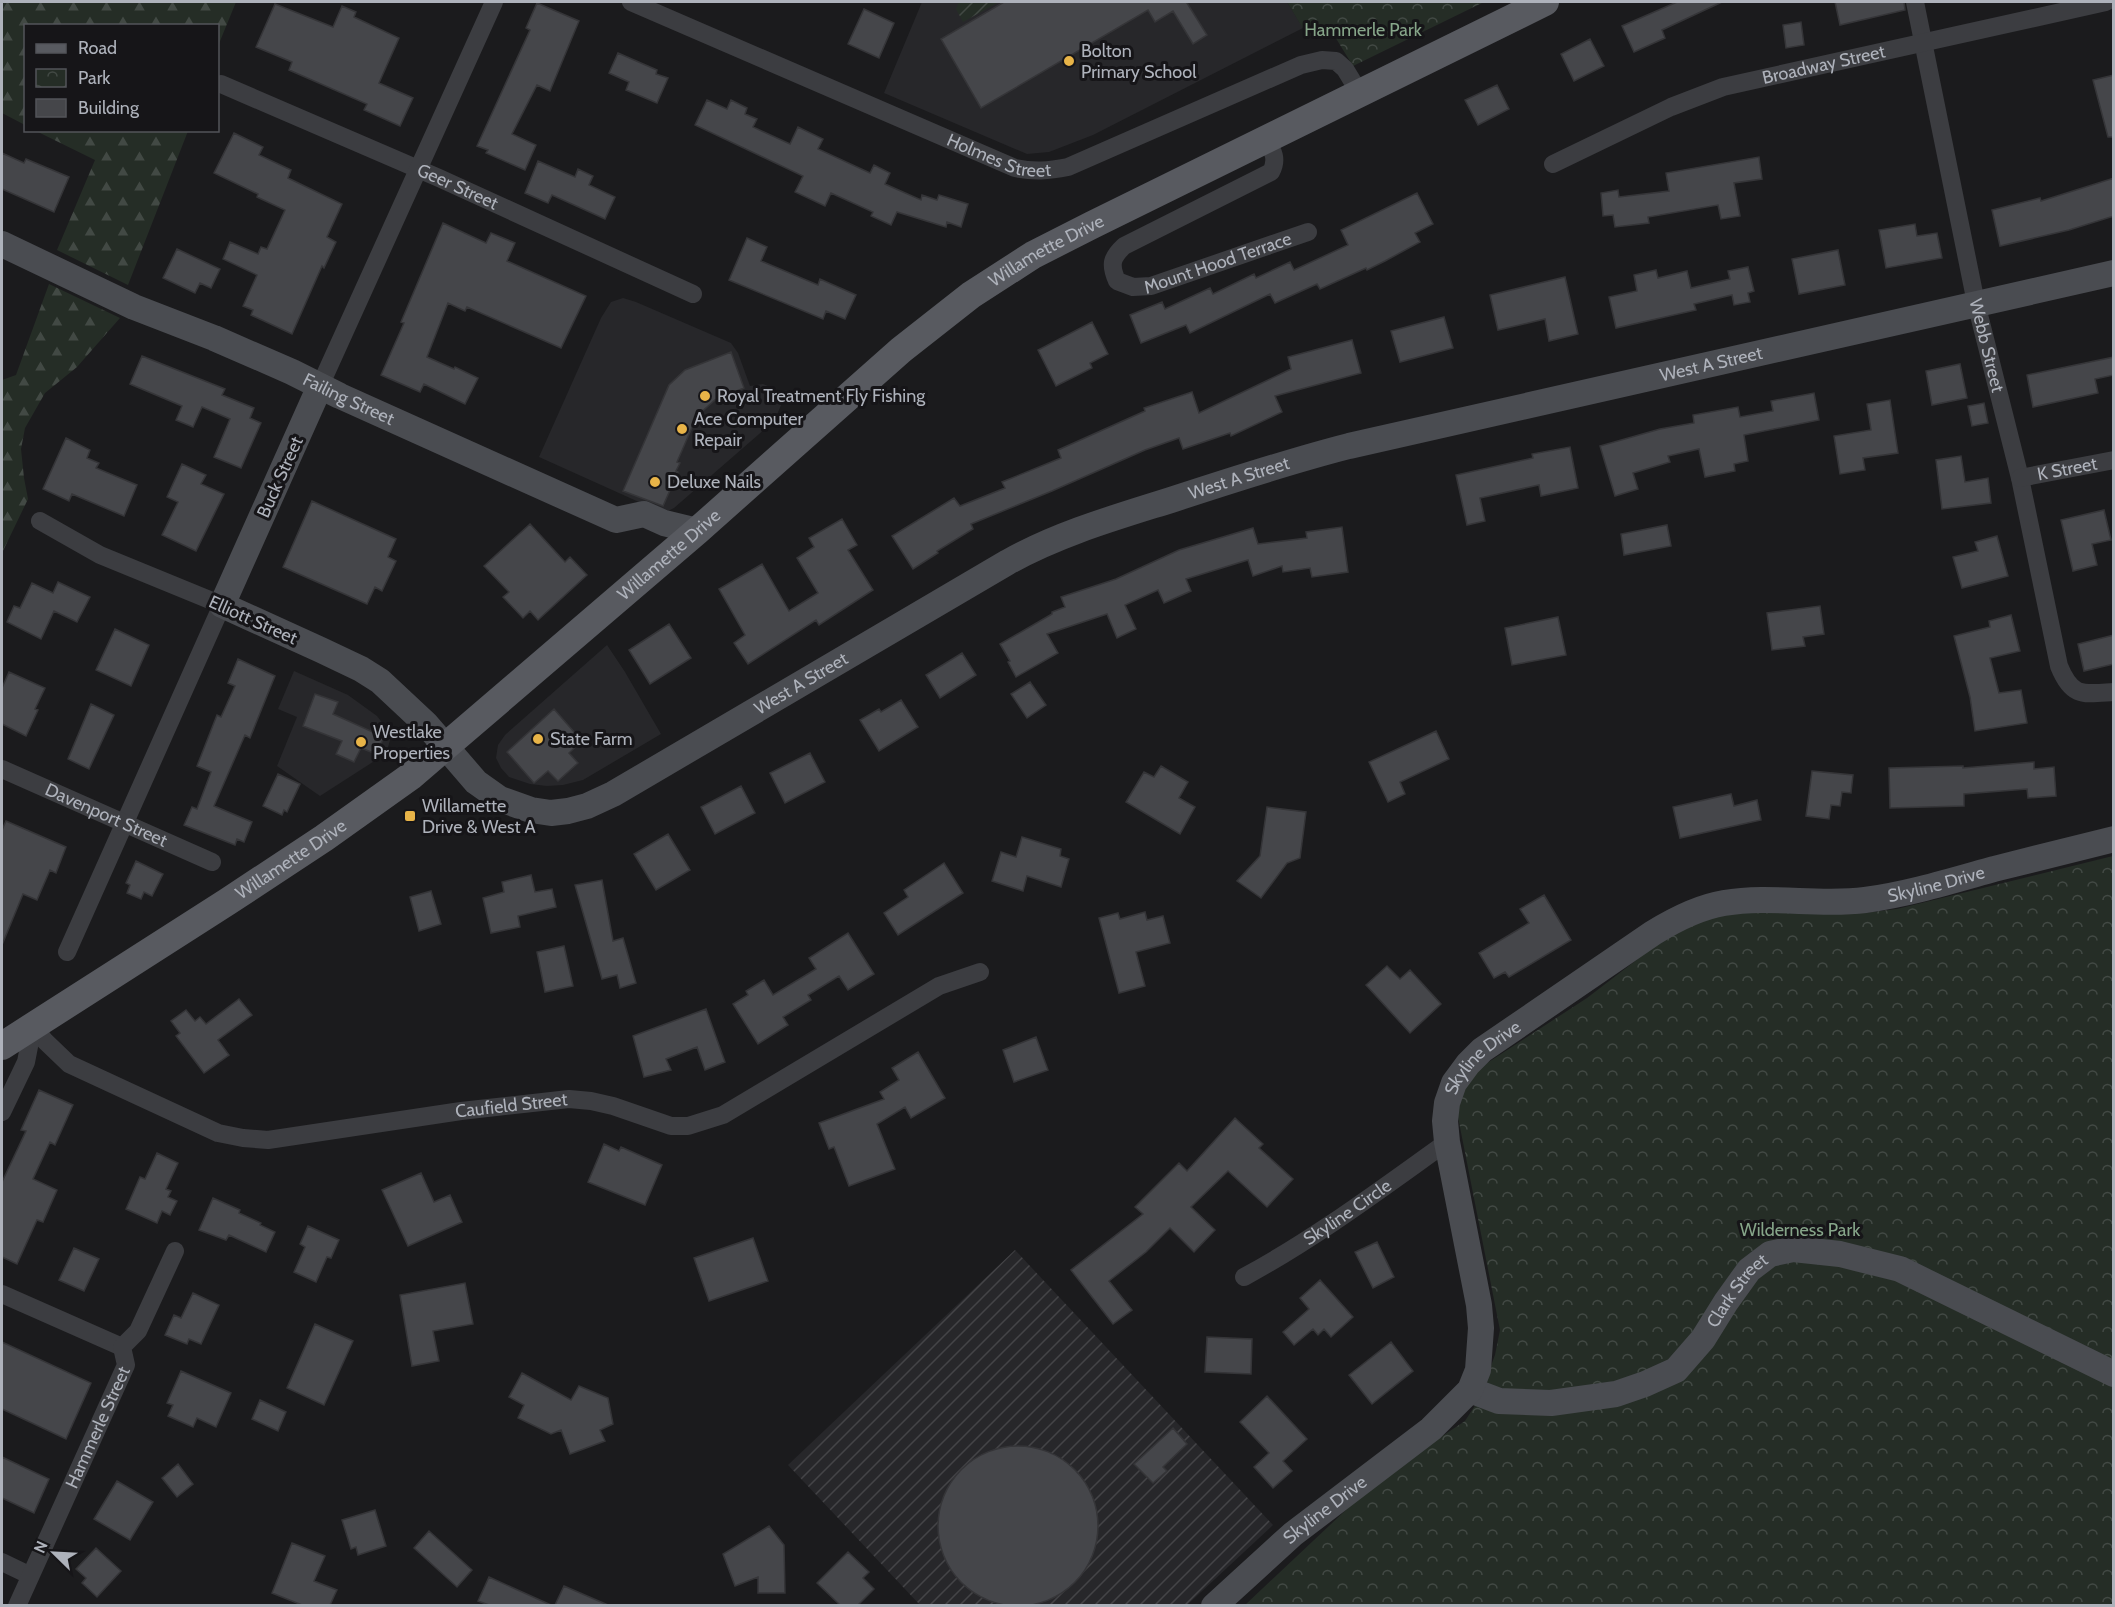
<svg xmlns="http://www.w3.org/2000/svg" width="2115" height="1607" viewBox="0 0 2115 1607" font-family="Cabin,sans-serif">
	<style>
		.built { fill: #27272a }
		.industrial { fill: url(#industrial-furrows) }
		.forest { fill: url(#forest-firs) }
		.park { fill: url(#park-crowns) }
		.garden { fill: url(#garden-furrows) }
		.building { fill: #45464a; stroke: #353538; stroke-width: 1.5 }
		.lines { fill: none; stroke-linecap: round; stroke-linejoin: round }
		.street { stroke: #3c3d41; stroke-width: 18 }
		.secondary { stroke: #4a4c51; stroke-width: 26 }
		.primary { stroke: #585a60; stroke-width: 28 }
		.poi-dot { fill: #e8b448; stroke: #161518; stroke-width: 2 }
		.labels { text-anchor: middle; stroke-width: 6; stroke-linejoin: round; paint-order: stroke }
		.park-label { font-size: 18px; fill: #86a589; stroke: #161518 }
		.poi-label { font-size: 18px; fill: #aeb2bb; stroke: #161518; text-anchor: start }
		.street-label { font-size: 18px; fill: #aeb2bb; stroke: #161518 }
	</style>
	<defs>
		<pattern id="industrial-furrows" width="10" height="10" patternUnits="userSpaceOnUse" patternTransform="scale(1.5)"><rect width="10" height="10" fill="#27272a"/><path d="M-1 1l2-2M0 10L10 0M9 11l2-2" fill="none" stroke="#444447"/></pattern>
		<pattern id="forest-firs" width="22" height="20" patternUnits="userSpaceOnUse" patternTransform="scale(1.5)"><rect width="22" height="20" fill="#252d26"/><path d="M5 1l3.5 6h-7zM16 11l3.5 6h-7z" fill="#424944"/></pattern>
		<pattern id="park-crowns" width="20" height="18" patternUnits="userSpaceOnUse" patternTransform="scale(1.5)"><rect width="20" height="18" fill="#252d26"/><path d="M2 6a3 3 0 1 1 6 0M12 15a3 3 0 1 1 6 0" fill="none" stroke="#424944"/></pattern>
		<pattern id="garden-furrows" width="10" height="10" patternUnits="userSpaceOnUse" patternTransform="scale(1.5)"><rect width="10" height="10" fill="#252d26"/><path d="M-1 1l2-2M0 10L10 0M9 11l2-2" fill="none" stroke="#424944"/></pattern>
	</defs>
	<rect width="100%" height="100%" fill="#1b1b1d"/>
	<path class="built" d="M922 2H1287L1303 28 1093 135 1049 152 1027 154 884 93Z
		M623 298 636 302 731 343 738 353 750 386 763 384 773 388 783 401 774 421 674 508 668 511 650 507 539 457 601 318 611 302Z
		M607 645 625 672 661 734 583 780 563 785 547 786 530 784 509 777 501 768 496 758 498 745 505 735Z
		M294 671 348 695 377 716 387 729 390 740 387 751 376 760 320 796 277 766 297 717 278 709Z"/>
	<path class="industrial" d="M1015 1250 1273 1525 1187 1605H920L788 1465Z"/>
	<path class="forest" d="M2 2H236L218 46V26H26L25 125 2 113Z
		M36 131H188L128 285 57 250 95 160Z
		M49 284 120 318 77 367 45 393 25 428 21 449 24 478 28 499 2 553V380L16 375Z"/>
	<path class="park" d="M1287 2H1484L1353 66 1329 27 1308 37Z
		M2113 856V1605L1244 1606 1382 1476 1465 1421 1478 1401 1495 1355 1500 1330 1458 1117 1459 1104 1463 1090 1478 1069 1587 998 1673 932 1721 911 1823 914 1864 913 1897 909Z"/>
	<path class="garden" d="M959 2H999L963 22 956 9Z"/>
	<path class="building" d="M1004 2H1189L1187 3 1207 35 1193 44 1173 11 1155 22 1148 10 981 108 941 39Z
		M1677 2H1722L1662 30 1665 38 1634 52 1622 26Z
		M1835 2H1904L1905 10 1840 25Z
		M537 3 579 21 550 91 537 85 512 134 536 145 525 170 486 153 488 150 477 146 530 30 526 28Z
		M275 4 333 27 342 6 356 12 354 17 399 38 379 83 413 98 400 126 364 110 367 104 289 70 292 62 256 47Z
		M864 9 894 23 879 58 848 44Z
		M1801 22 1804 45 1786 48 1783 25Z
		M1590 39 1604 66 1574 81 1561 54Z
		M618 53 657 70 656 74 668 78 657 103 626 90 629 82 609 73Z
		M2114 75V137H2108L2093 80Z
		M1497 85 1509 109 1478 125 1465 100Z
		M707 100 727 109 731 100 747 108 745 114 757 119 753 127 790 144 798 127 823 139 818 149 870 173 874 165 890 173 885 184 921 200 922 195 937 200 939 195 968 204 961 227 947 222 946 227 897 212 891 225 871 216 873 212 831 193 825 206 795 192 803 176 695 125Z
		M234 133 263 147 259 155 291 170 288 178 342 204 327 237 336 242 324 268 322 266 292 334 251 315 253 310 243 306 257 275 223 259 230 242 258 254 261 247 267 249 285 210 257 197 258 194 214 173Z
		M2 153 24 163 26 159 69 177 54 212 2 189Z
		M1759 157 1762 179 1734 183 1740 216 1721 219 1718 205 1648 217 1649 223 1615 227 1613 215 1603 216 1601 193 1618 190 1619 197 1669 191 1666 173Z
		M538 161 575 177 578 169 593 176 589 185 615 197 605 219 552 195 548 203 525 193Z
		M2114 178V216L2069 230 2000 246 1992 210 2040 198 2041 201Z
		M1417 193 1433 224 1415 233 1420 242 1385 261 1367 270 1366 268 1320 289 1317 284 1275 303 1270 294 1190 333 1186 325 1141 343 1130 315 1162 302 1165 309 1210 288 1213 294 1254 274 1256 278 1290 262 1294 270 1348 245 1341 230Z
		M443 223 486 243 491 233 515 243 507 261 586 296 561 348 467 307 465 311 448 303 427 357 454 369 455 367 478 378 465 404 424 384 420 392 381 375 404 323 401 322Z
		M1915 224 1917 236 1937 233 1942 258 1886 268 1879 230Z
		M747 238 767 247 761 261 818 285 820 279 856 295 845 319 826 311 823 319 729 280Z
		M177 249 220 269 211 288 200 283 195 293 163 278Z
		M1838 250 1845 285 1799 294 1792 259Z
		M1748 267 1754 291 1748 293 1750 302 1734 305 1732 295 1694 304 1696 310 1616 328 1609 297 1637 291 1634 275 1656 270 1658 278 1687 271 1691 288 1730 279 1728 271Z
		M1565 277 1578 334 1549 341 1545 319 1498 330 1490 295Z
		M1444 317 1453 348 1400 362 1391 331Z
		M1092 322 1108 354 1090 363 1092 368 1056 386 1038 350Z
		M1352 340 1361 373 1275 396 1282 412 1231 436 1230 433 1183 449 1179 438 1145 450 1052 491 971 524 973 529 937 551 938 553 913 569 892 536 954 498 960 506 1005 488 1002 482 1061 458 1058 450 1145 411 1144 408 1192 392 1199 413 1291 369 1288 357Z
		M731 352 744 388 715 400 697 416 677 462 680 463 676 471 678 472 663 506 623 491 669 385 685 370Z
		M142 356 225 389 222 395 254 408 250 418 261 423 241 468 214 457 230 419 202 407 193 427 176 420 182 406 130 384Z
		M2114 357V375L2095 379 2098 393 2033 407 2027 375Z
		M1960 364 1967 398 1932 405 1926 371Z
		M1814 393 1819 420 1744 435 1748 461 1734 464 1735 471 1705 477 1699 449 1668 456 1670 462 1633 473 1638 489 1615 496 1600 446 1660 429 1694 423 1693 415 1738 407 1740 417 1773 411 1771 401Z
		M1890 400 1898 453 1863 458 1865 470 1840 474 1834 436 1871 430 1867 404Z
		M1984 403 1988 423 1972 426 1968 406Z
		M66 438 90 450 87 458 99 463 96 468 137 485 124 516 72 494 69 501 43 489Z
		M1570 447 1578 488 1541 496 1539 485 1480 498 1485 521 1467 525 1456 475 1533 458 1532 454Z
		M1961 456 1965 482 1988 478 1991 503 1942 509 1936 460Z
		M182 464 206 475 201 484 224 494 196 551 162 535 178 502 167 497Z
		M312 501 396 539 388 557 396 561 382 591 375 587 367 604 283 567Z
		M2104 510 2111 540 2092 544 2097 565 2073 571 2061 520Z
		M842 519 857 545 848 550 873 590 819 625 816 620 748 664 734 643 745 635 719 589 762 564 789 611 818 593 797 558 814 547 809 538Z
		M530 524 565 562 570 557 587 575 538 620 530 611 523 618 503 597 509 592 484 566Z
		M1667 525 1671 546 1624 555 1621 534Z
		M1342 527 1348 572 1312 577 1310 568 1283 572 1282 566 1253 576 1248 560 1186 579 1191 591 1164 603 1158 590 1125 605 1136 629 1117 638 1107 614 1047 634 1058 653 1016 677 1008 662 1010 661 1000 644 1052 614V612L1065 607 1061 597 1116 579 1179 550 1253 528 1258 544 1307 538 1306 532Z
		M1997 536 2008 576 1962 588 1953 557 1978 551 1975 542Z
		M58 582 90 597 77 622 54 611 41 639 7 622 14 606 20 608 32 583 53 593Z
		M1820 606 1824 634 1803 637 1805 646 1772 650 1767 613Z
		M2011 615 2020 651 1990 658 1999 693 2021 690 2027 723 1975 731 1970 697 1954 636 1990 627 1989 621Z
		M1558 617 1566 655 1512 665 1505 628Z
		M669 624 691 658 650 684 629 650Z
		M115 629 149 645 131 686 96 670Z
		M2114 635V664L2084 671 2078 644Z
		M962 653 976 675 940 698 926 675Z
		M238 659 275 676 250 738 245 735 214 806 252 822 244 842 237 839 235 845 184 825 192 807 197 809 211 772 197 766 217 715 221 717 235 686 228 683Z
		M9 672 45 688 35 709 38 710 26 736 2 724V688Z
		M1030 682 1046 705 1027 718 1011 694Z
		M315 694 338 702 333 714 384 737 376 754 361 748 354 762 336 754 342 741 303 726Z
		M901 700 918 727 879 751 860 720 879 709 881 712Z
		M91 704 114 715 89 769 68 759Z
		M554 709 582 741 569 753 578 763 558 781 548 771 534 783 507 752Z
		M1436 731 1449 759 1400 782 1405 794 1388 802 1369 762Z
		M810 753 825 782 785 803 770 773Z
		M2034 762V769L2054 767 2056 796 2028 798 2027 789 1964 794V806L1890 808 1889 768 1963 766V768Z
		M1161 766 1188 782 1179 798 1195 807 1180 834 1126 802 1144 772 1154 777Z
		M1812 771 1853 775 1851 793 1842 792 1840 806 1831 805 1829 819 1806 816Z
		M278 774 300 784 287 812 284 810 282 815 263 806Z
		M741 786 755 813 715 834 701 807Z
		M1731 794 1734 806 1757 800 1761 820 1680 838 1673 807Z
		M1267 807 1306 812 1300 858 1287 863 1261 898 1237 881 1260 856Z
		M6 821 66 847 56 873 50 870 37 900 23 894 2 945V830Z
		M668 834 690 870 656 890 634 854Z
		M1022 837 1061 849 1060 856 1069 859 1061 887 1027 876 1023 891 992 881 1001 852 1016 857Z
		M136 861 163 874 152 896 144 892 141 899 127 893 130 885 126 883Z
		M944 863 963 893 898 935 884 913 908 897 904 890Z
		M531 875 535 892 552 889 556 907 518 916 520 927 491 933 483 898 504 892 502 882Z
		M602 880 613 941 623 938 636 983 620 988 617 975 602 979 575 885Z
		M431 891 441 924 419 931 410 897Z
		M1544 895 1571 940 1509 977 1505 972 1494 978 1479 953 1529 923 1520 909Z
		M1145 912 1147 920 1163 916 1170 943 1136 952 1145 986 1119 993 1099 918 1118 913 1120 919Z
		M848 933 874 974 848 990 839 976 808 995 811 1000 783 1017 788 1025 758 1044 733 1004 748 995 746 991 764 980 773 995 816 969 809 958Z
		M564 946 573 986 545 992 537 952Z
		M1387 966 1400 979 1410 970 1441 1004 1410 1033 1366 985Z
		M239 999 252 1015 218 1040 229 1055 204 1073 176 1036 180 1033 171 1021 186 1010 195 1021 200 1017 206 1024Z
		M706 1009 725 1062 705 1070 697 1047 666 1059 671 1070 644 1077 633 1036Z
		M1036 1037 1048 1070 1014 1082 1003 1050Z
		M918 1052 945 1098 911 1118 905 1107 877 1124 895 1169 849 1186 834 1147 829 1149 819 1123 884 1099 880 1092 899 1080 892 1068Z
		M39 1090 73 1105 55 1145 50 1142 33 1179 57 1190 43 1222 37 1220 17 1264 2 1257V1182L26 1131 21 1130Z
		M1235 1118 1263 1144 1259 1148 1293 1179 1267 1207 1228 1171 1191 1207 1215 1230 1194 1252 1170 1228 1146 1252 1109 1281 1132 1310 1113 1324 1071 1270 1143 1214 1135 1207 1179 1163 1187 1171Z
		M604 1144 619 1151 621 1147 662 1165 645 1205 588 1182Z
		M157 1153 178 1163 166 1189 171 1191 168 1197 177 1201 170 1215 162 1211 157 1223 126 1209 140 1177 145 1179Z
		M421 1173 434 1202 450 1195 462 1222 408 1246 382 1190Z
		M213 1198 240 1210 239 1213 261 1223 260 1225 275 1232 266 1252 229 1235 226 1240 199 1230Z
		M308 1226 339 1240 331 1258 327 1257 316 1282 294 1272 305 1247 300 1244Z
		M753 1238 768 1281 709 1301 694 1258Z
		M1377 1242 1394 1277 1373 1288 1355 1252Z
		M74 1248 99 1259 84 1291 59 1280Z
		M1320 1280 1353 1317 1331 1337 1324 1329 1318 1335 1313 1329 1294 1345 1283 1332 1309 1309 1300 1298Z
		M465 1283 473 1324 433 1331 439 1361 412 1366 400 1295Z
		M193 1293 219 1305 201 1344 189 1339 187 1344 165 1335 174 1315 181 1318Z
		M315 1324 353 1341 324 1405 287 1388Z
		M1207 1337 1252 1339 1251 1374 1205 1372Z
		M2 1342 91 1383 66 1439 2 1409Z
		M1391 1342 1413 1371 1372 1404 1349 1375Z
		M181 1371 231 1393 216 1427 197 1418 193 1427 168 1416 173 1405 167 1403Z
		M522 1373 571 1400 579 1386 608 1398 613 1424 600 1430 605 1441 570 1454 561 1430 551 1434 518 1418 524 1405 509 1397Z
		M1267 1396 1307 1439 1283 1461 1292 1471 1273 1488 1254 1467 1269 1453 1240 1422Z
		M260 1400 286 1412 278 1431 252 1419Z
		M1173 1428 1187 1444 1163 1467 1167 1471 1153 1483 1134 1464Z
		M938 1526a80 80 0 1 1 160 0a80 80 0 1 1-160 0Z
		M2 1457 49 1479 34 1513 2 1498Z
		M178 1464 193 1484 177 1497 162 1478Z
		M117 1481 153 1502 130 1540 94 1519Z
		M375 1510 386 1546 358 1555 356 1547 351 1549 342 1520Z
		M769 1526 784 1545 785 1593H758V1577L735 1586 723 1554Z
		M429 1531 472 1570 457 1587 414 1548Z
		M292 1543 325 1556 314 1581 337 1590 330 1605H302L272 1593Z
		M96 1548 121 1571 97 1597 82 1583 86 1578 76 1569Z
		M848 1552 869 1572 863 1578 874 1589 858 1605H840L817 1583Z
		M489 1577 551 1605H489L478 1601Z
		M564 1586 608 1605H555Z"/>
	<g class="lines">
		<g class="street">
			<path id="s1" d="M631 2 1015 168C1034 172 1048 171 1068 167L1301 65 1322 60 1336 61 1345 69 1359 92"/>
			<path id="s2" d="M1915 2 1976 303 2020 478 2059 666C2072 698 2083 694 2114 692"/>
			<path id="s3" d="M221 84 439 178 693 294"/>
			<path id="s4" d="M1266 139C1273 151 1278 159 1271 172L1124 246C1111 258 1110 265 1117 281L1133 287 1151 286 1308 232"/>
			<path id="s5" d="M1553 164 1671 107 1723 87 2106 2"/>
			<path d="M320 386 494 2"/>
			<path id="s6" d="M2020 478 2114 460"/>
			<path d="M40 521 100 555 222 605 67 952"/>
			<path id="s7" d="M2 769 212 862"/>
			<path id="s8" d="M33 1026 45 1041 69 1064 218 1133 243 1138 268 1140 461 1111 569 1099 591 1101 613 1106 671 1126H688L723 1115 939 986 980 972"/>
			<path d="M2 1112 26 1062 33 1026"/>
			<path id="s9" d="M1244 1277C1316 1238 1381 1189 1447 1142"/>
			<path d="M2 1294 122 1347"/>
			<path d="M2 1562 29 1575"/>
			<path id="s10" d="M17 1606 126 1365 122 1347 138 1331 175 1251"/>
		</g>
		<g class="secondary">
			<path id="s11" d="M2 244 134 307 214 338 292 372 340 396 616 520 644 514 664 523 697 531"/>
			<path id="s12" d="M320 386 222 605 321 650 361 669 380 681 426 724 476 782 500 799 531 810 551 813 568 811 587 806 613 794 1008 562C1060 533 1117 517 1174 499 1232 480 1290 461 1349 446L2114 273"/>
			<path id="s13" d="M1470 1390 1499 1401 1551 1403 1616 1394 1645 1384 1676 1370 1703 1339 1726 1302 1749 1270 1770 1254 1793 1249 1840 1254 1900 1269 2114 1374"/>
			<path id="s14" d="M1214 1606 1293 1534 1431 1429 1470 1390 1478 1370 1481 1328 1479 1305 1447 1142 1445 1121 1447 1103 1454 1083 1468 1064 1482 1050 1653 933C1674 920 1700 907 1724 903 1771 895 1819 906 1865 900 1909 894 1951 881 1994 869 2034 859 2074 849 2114 839"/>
		</g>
		<path class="primary" id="s15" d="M2 1046 227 902 324 838 411 776 697 531 901 350 971 295 1033 255 1092 225 1545 2"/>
	</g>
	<g class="poi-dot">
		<circle cx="1069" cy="61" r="6"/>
		<circle cx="705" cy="396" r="6"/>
		<circle cx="682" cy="429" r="6"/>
		<circle cx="655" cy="482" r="6"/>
		<circle cx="538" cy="739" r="6"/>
		<circle cx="361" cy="742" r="6"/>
		<rect x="404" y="810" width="12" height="12" rx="3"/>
	</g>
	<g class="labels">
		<g class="park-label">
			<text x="1363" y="36">Hammerle Park</text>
			<text x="1800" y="1236">Wilderness Park</text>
		</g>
		<g class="poi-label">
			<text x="1081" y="57">Bolton<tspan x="1081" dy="21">Primary School</tspan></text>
			<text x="717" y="402">Royal Treatment Fly Fishing</text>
			<text x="694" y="425">Ace Computer<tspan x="694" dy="21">Repair</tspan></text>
			<text x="667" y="488">Deluxe Nails</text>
			<text x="373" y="738">Westlake<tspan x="373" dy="21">Properties</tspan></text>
			<text x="550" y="745">State Farm</text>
			<text x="422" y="812">Willamette<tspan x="422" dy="21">Drive &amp; West A</tspan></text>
		</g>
		<g class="street-label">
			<text dy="6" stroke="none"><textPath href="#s5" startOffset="290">Broadway Street</textPath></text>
			<text dy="6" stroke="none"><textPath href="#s1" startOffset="400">Holmes Street</textPath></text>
			<text dy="6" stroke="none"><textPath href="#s3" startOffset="258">Geer Street</textPath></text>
			<text dy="6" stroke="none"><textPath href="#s15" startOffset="1316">Willamette Drive</textPath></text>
			<text dy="6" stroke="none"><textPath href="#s4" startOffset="345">Mount Hood Terrace</textPath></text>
			<text dy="6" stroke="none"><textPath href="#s2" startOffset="351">Webb Street</textPath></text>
			<text dy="6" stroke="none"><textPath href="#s12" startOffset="1893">West A Street</textPath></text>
			<text dy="6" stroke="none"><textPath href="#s11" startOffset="380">Failing Street</textPath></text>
			<text dy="6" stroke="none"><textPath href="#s6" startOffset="48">K Street</textPath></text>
			<text transform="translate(280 477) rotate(-66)" y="6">Buck Street</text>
			<text dy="6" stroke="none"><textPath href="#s12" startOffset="1407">West A Street</textPath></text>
			<text dy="6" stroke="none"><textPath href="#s15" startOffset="830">Willamette Drive</textPath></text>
			<text transform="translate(253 620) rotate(24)" y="6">Elliott Street</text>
			<text dy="6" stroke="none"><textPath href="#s12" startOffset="921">West A Street</textPath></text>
			<text dy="6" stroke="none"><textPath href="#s7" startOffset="114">Davenport Street</textPath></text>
			<text dy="6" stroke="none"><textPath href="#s15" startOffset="344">Willamette Drive</textPath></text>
			<text dy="6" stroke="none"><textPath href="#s14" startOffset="1191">Skyline Drive</textPath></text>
			<text dy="6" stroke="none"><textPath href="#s14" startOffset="687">Skyline Drive</textPath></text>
			<text dy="6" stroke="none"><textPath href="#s8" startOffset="513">Caufield Street</textPath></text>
			<text dy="6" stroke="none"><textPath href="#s9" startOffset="122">Skyline Circle</textPath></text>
			<text dy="6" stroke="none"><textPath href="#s13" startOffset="314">Clark Street</textPath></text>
			<text dy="6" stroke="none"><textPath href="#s10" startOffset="196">Hammerle Street</textPath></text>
			<text dy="6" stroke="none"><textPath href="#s14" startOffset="147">Skyline Drive</textPath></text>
		</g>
	</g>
	<rect width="2115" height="1607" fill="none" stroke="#aeb2bb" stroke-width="6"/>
	<rect x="24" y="24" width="195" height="108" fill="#161518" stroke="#535459" stroke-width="1.5"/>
	<rect x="36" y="44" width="30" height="9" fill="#585a60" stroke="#535459" stroke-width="1.5"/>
	<text x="78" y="54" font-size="18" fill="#aeb2bb">Road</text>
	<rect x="36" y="69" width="30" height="18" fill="url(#park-crowns)" stroke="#535459" stroke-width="1.5"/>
	<text x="78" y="84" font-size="18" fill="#aeb2bb">Park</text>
	<rect x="36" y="99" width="30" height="18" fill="#45464a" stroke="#535459" stroke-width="1.5"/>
	<text x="78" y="114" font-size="18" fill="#aeb2bb">Building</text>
	<g transform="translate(54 1553) rotate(294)" stroke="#161518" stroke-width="4.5" paint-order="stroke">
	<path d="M0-4.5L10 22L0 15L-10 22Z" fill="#aeb2bb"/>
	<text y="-9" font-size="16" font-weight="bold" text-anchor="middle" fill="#aeb2bb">N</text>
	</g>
</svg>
